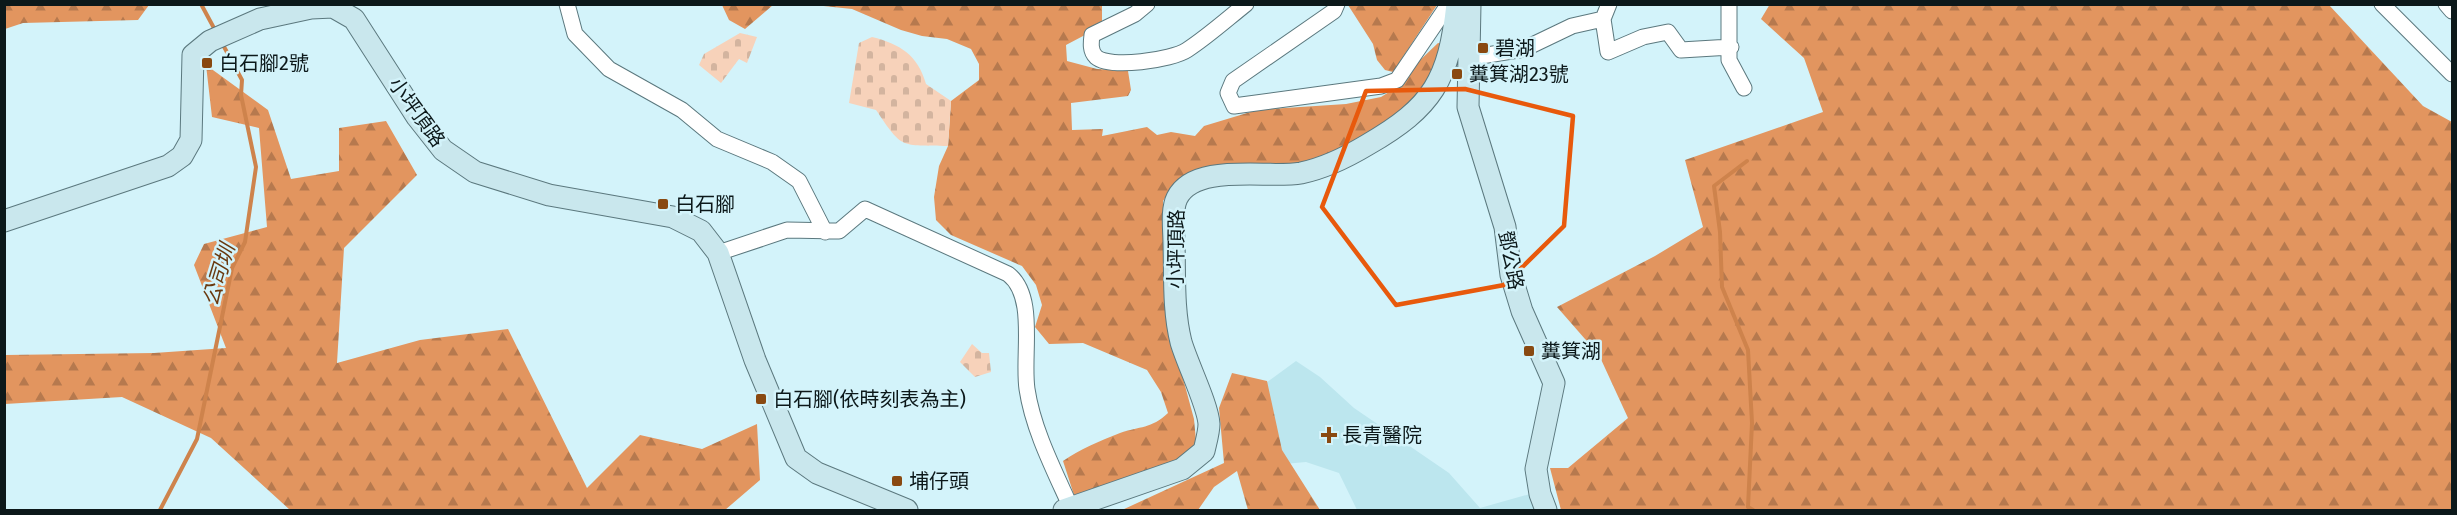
<svg xmlns="http://www.w3.org/2000/svg" width="2457" height="515" viewBox="0 0 2457 515" font-family="'Fira Sans','Noto Sans TC',sans-serif">
	<style>
		.built { fill: #bce6ee }
		.forest { fill: url(#forest-firs) }
		.cemetery { fill: url(#cemetery-stones) }
		.lines { fill: none; stroke-linecap: round; stroke-linejoin: round }
		.stream { stroke: #ce834c; stroke-width: 4 }
		.street-casing { stroke: #5b787e; stroke-width: 17 }
		.secondary-casing { stroke: #5b787e; stroke-width: 23 }
		.street { stroke: #fff; stroke-width: 15 }
		.secondary { stroke: #c9e7ed; stroke-width: 21 }
		.marked { fill: none; stroke: #e8590c; stroke-width: 4.5; stroke-linejoin: round }
		.poi-dot { fill: #894911; stroke: #d3f3fa; stroke-width: 2 }
		.labels { text-anchor: middle; stroke-width: 5; stroke-linejoin: round; paint-order: stroke }
		.poi-label { font-size: 20px; fill: #0c181a; stroke: #d3f3fa; text-anchor: start }
		.street-label { font-size: 20px; fill: #0c181a; stroke: #d3f3fa }
		.water-label { font-size: 21px; font-style: italic; fill: #6a390f; stroke: #d3f3fa }
	</style>
	<defs>
		<pattern id="forest-firs" width="22" height="20" patternUnits="userSpaceOnUse" patternTransform="scale(1.5)"><rect width="22" height="20" fill="#e2955f"/><path d="M5 1l3.5 6h-7zM16 11l3.5 6h-7z" fill="#b6794e"/></pattern>
		<pattern id="cemetery-stones" width="16" height="16" patternUnits="userSpaceOnUse" patternTransform="scale(1.5)"><rect width="16" height="16" fill="#f7d2ba"/><path d="M2 7V4a2 2 0 0 1 4 0v3zM10 15v-3a2 2 0 0 1 4 0v3z" fill="#d3b49f"/></pattern>
	</defs>
	<rect width="100%" height="100%" fill="#d3f3fa"/>
	<path class="built" d="M1296 361 1320 377 1354 408 1449 473 1480 508 1530 494 1537 510H1357L1339 473 1306 462 1273 465 1252 393Z"/>
	<path class="forest" d="M1770 4 2329 5 2423 106 2452 122V510H1561L1550 468H1568L1628 418 1599 355 1557 307 1655 256 1703 227 1685 160 1823 112 1804 58 1761 19Z
		M4 5 5 4 149 5 138 20 23 23 5 29Z
		M722 5H773L745 29 729 20Z
		M814 5H1102V26L1066 45 1067 61 1097 69 1128 71 1131 90 1128 96 1071 103 1072 130 1103 129 1102 136 1147 127 1157 135 1171 132 1195 136 1204 126 1257 110 1346 104 1381 97 1402 84 1415 65 1438 43 1443 44C1439 66 1431 90 1415 106 1409 112 1398 116 1391 120 1363 137 1333 158 1300 165 1244 176 1204 141 1163 201L1168 323 1194 419 1196 441 1189 453 1167 465 1074 495 1063 461C1080 449 1100 441 1120 433 1140 426 1151 429 1168 413L1161 392 1147 370 1083 343 1049 344 1035 327 1042 305 1036 285 1022 266 951 235 936 220 934 197 939 166 948 146 951 101 979 80V64L971 49 947 39 922 36 901 30 852 9Z
		M1348 5H1437L1393 72 1385 70 1377 60 1373 44Z
		M206 65 268 110 291 179 339 171V128L386 121 417 175 344 248 337 363 420 340 508 329 587 488 640 435 702 449 757 424 760 480 725 510H290L211 438 122 397 5 404V355L154 353 226 348 194 265 204 244 267 227 259 128 212 117Z
		M1232 373 1267 381 1282 450 1320 510H1248L1237 471 1214 487 1198 510H1122L1224 463 1219 408Z"/>
	<path class="cemetery" d="M740 33 757 37 747 63 739 59 721 83 699 65 704 54Z
		M872 37C900 44 918 55 926 84L951 101 948 146C900 145 903 150 876 110L849 103 859 43Z
		M972 344 982 353H989L991 372 975 377 960 362Z"/>
	<g class="lines">
		<path class="stream" d="M201 4 215 30
			M1747 161 1714 186 1720 232 1722 287 1748 350 1752 423 1748 507 1753 510
			M160 510 197 439 232 268 245 242 256 167 241 95 242 80 222 43"/>
		<defs>
			<path id="street" d="M567 4 575 34 609 69 682 110 717 139 772 162 799 181 825 232
				M1147 4 1135 14 1092 35C1091 43 1090 51 1096 57 1110 69 1172 60 1187 50 1207 37 1226 20 1246 4
				M1337 4 1334 11 1233 81 1228 93 1234 106 1381 86 1397 80 1446 8 1451 4
				M1609 4 1603 19 1608 52 1643 37 1668 32 1681 50 1731 47
				M1729 4V60L1744 88
				M2382 4 2452 74
				M2446 4 2452 11
				M1469 58 1524 49 1572 26 1603 19
				M718 253 787 230 839 231 865 209 1008 274C1037 296 1022 355 1027 389 1033 430 1055 472 1072 510"/>
			<path id="secondary" d="M1470 4 1468 107 1505 227 1511 275 1522 311 1554 383 1536 469 1540 494 1546 510
				M4 221 168 166 182 156 191 140 193 55 210 41 260 19 311 8 333 7 354 19 417 117 443 150 475 172 549 195 673 217 701 231 718 253 755 360 796 458 817 473 907 510
				M1064 510 1182 469 1204 451C1206 442 1209 432 1209 424 1208 405 1187 363 1181 342 1173 310 1175 276 1174 243 1174 230 1171 210 1177 198 1195 162 1268 179 1301 173 1325 168 1347 157 1367 145 1433 107 1449 80 1457 4"/>
		</defs>
		<use href="#street" class="street-casing"/>
		<use href="#secondary" class="secondary-casing"/>
		<use href="#street" class="street"/>
		<use href="#secondary" class="secondary"/>
	</g>
	<path class="marked" d="M1465 89 1573 116 1564 226 1504 285 1396 305 1322 207 1366 91Z"/>
	<g class="poi-dot">
		<rect x="1477" y="42" width="12" height="12" rx="3"/>
		<rect x="201" y="57" width="12" height="12" rx="3"/>
		<rect x="1451" y="68" width="12" height="12" rx="3"/>
		<rect x="657" y="198" width="12" height="12" rx="3"/>
		<rect x="1523" y="345" width="12" height="12" rx="3"/>
		<rect x="755" y="393" width="12" height="12" rx="3"/>
		<path d="M1326 426h6v6h6v6h-6v6h-6v-6h-6v-6h6z"/>
		<rect x="891" y="475" width="12" height="12" rx="3"/>
	</g>
	<g class="labels">
		<g class="poi-label">
			<text x="1495" y="55">碧湖</text>
			<text x="219" y="70">白石腳2號</text>
			<text x="1469" y="81">糞箕湖23號</text>
			<text x="675" y="211">白石腳</text>
			<text x="1541" y="358">糞箕湖</text>
			<text x="773" y="406">白石腳(依時刻表為主)</text>
			<text x="1342" y="442">長青醫院</text>
			<text x="909" y="488">埔仔頭</text>
		</g>
		<g class="street-label">
			<text transform="translate(417 112) rotate(54)" y="7">小坪頂路</text>
			<text transform="translate(1176 249) rotate(-89)" y="7">小坪頂路</text>
			<text transform="translate(1511 260) rotate(79)" y="7">鄧公路</text>
		</g>
		<g class="water-label">
			<text transform="translate(219 275) rotate(-73)" y="7">公司圳</text>
		</g>
	</g>
	<rect width="2457" height="515" fill="none" stroke="#0c181a" stroke-width="12"/>
</svg>
